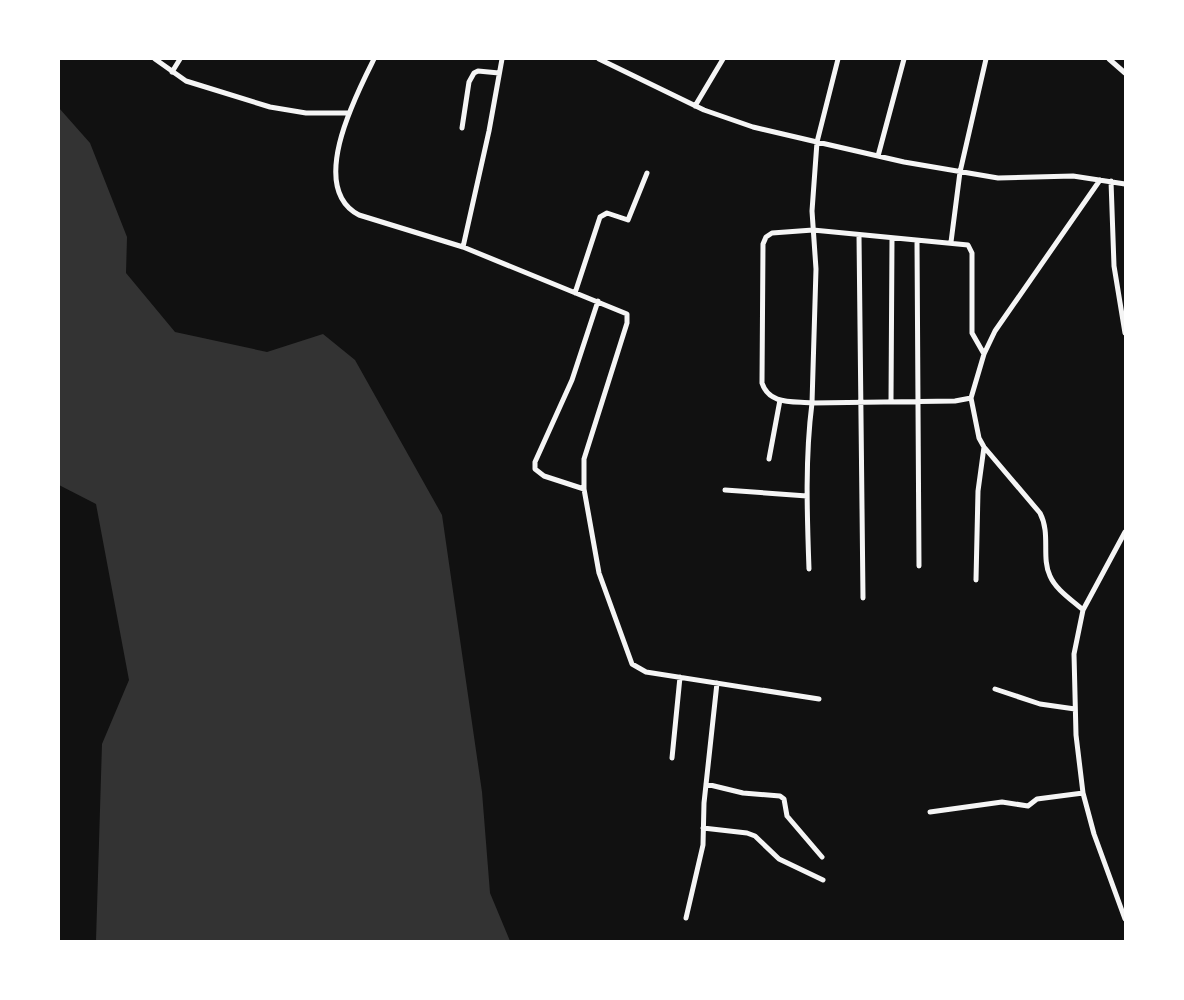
<svg xmlns="http://www.w3.org/2000/svg" width="1184" height="1000" viewBox="0 0 1184 1000" font-family="'PT Serif',serif">
	<style>
		.water { fill: #333 }
		.lines { fill: none; stroke-linecap: round; stroke-linejoin: round }
		.minor { stroke: #f5f5f5; stroke-width: 5 }
	</style>
	<rect width="100%" height="100%" fill="#111"/>
	<path class="water" d="M59 108 90 143 127 237 126 273 175 332 267 352 323 334 355 360 442 515 482 792 490 893 510 941H96L102 744 129 680 96 504 59 485Z"/>
	<g class="lines">
		<path class="minor" d="M155 59 186 81 270 107 306 113H348
			M374 59C356 95 307 188 359 215L463 247 627 314V323L584 459V489L599 573 632 664 646 672 819 699
			M599 59 704 110 753 127 817 142 904 162 998 178 1073 176 1125 184
			M838 59 817 142 812 211 816 269 812 403C793 401 769 405 762 383L763 244 766 237 772 233 813 230 968 245 972 253V333L984 354
			M1109 59 1125 73
			M172 72 180 59
			M695 106 723 59
			M462 128 469 82 474 73 478 71 499 73
			M878 156 904 59
			M1111 181 1114 266 1125 333
			M859 235 863 598
			M917 241 919 566
			M951 242 960 172 986 59
			M463 247 489 131 502 59
			M575 293 600 217 607 213 628 220 647 173
			M971 398 979 438 984 447 1040 513C1051 534 1041 557 1050 576 1056 590 1072 600 1083 610
			M891 401 892 239
			M769 459 780 400
			M584 489 544 476 535 469V462L572 380 598 301
			M725 490 807 496
			M1125 532 1083 610 1074 654 1076 735 1083 793 1094 834 1125 919
			M809 569C807 514 805 458 812 403L955 401 971 398 984 354 995 331 1100 180
			M976 580 978 491 984 447
			M995 689 1040 704 1075 709
			M672 758 680 677
			M706 784 743 793 780 796 784 799 787 816 822 857
			M930 812 1002 802 1028 806 1037 799 1083 793
			M703 828 747 833 755 836 779 859 823 880
			M686 918 703 845 704 803 717 683"/>
	</g>
	<rect width="1184" height="1000" fill="none" stroke="#ffffff" stroke-width="120"/>
</svg>
